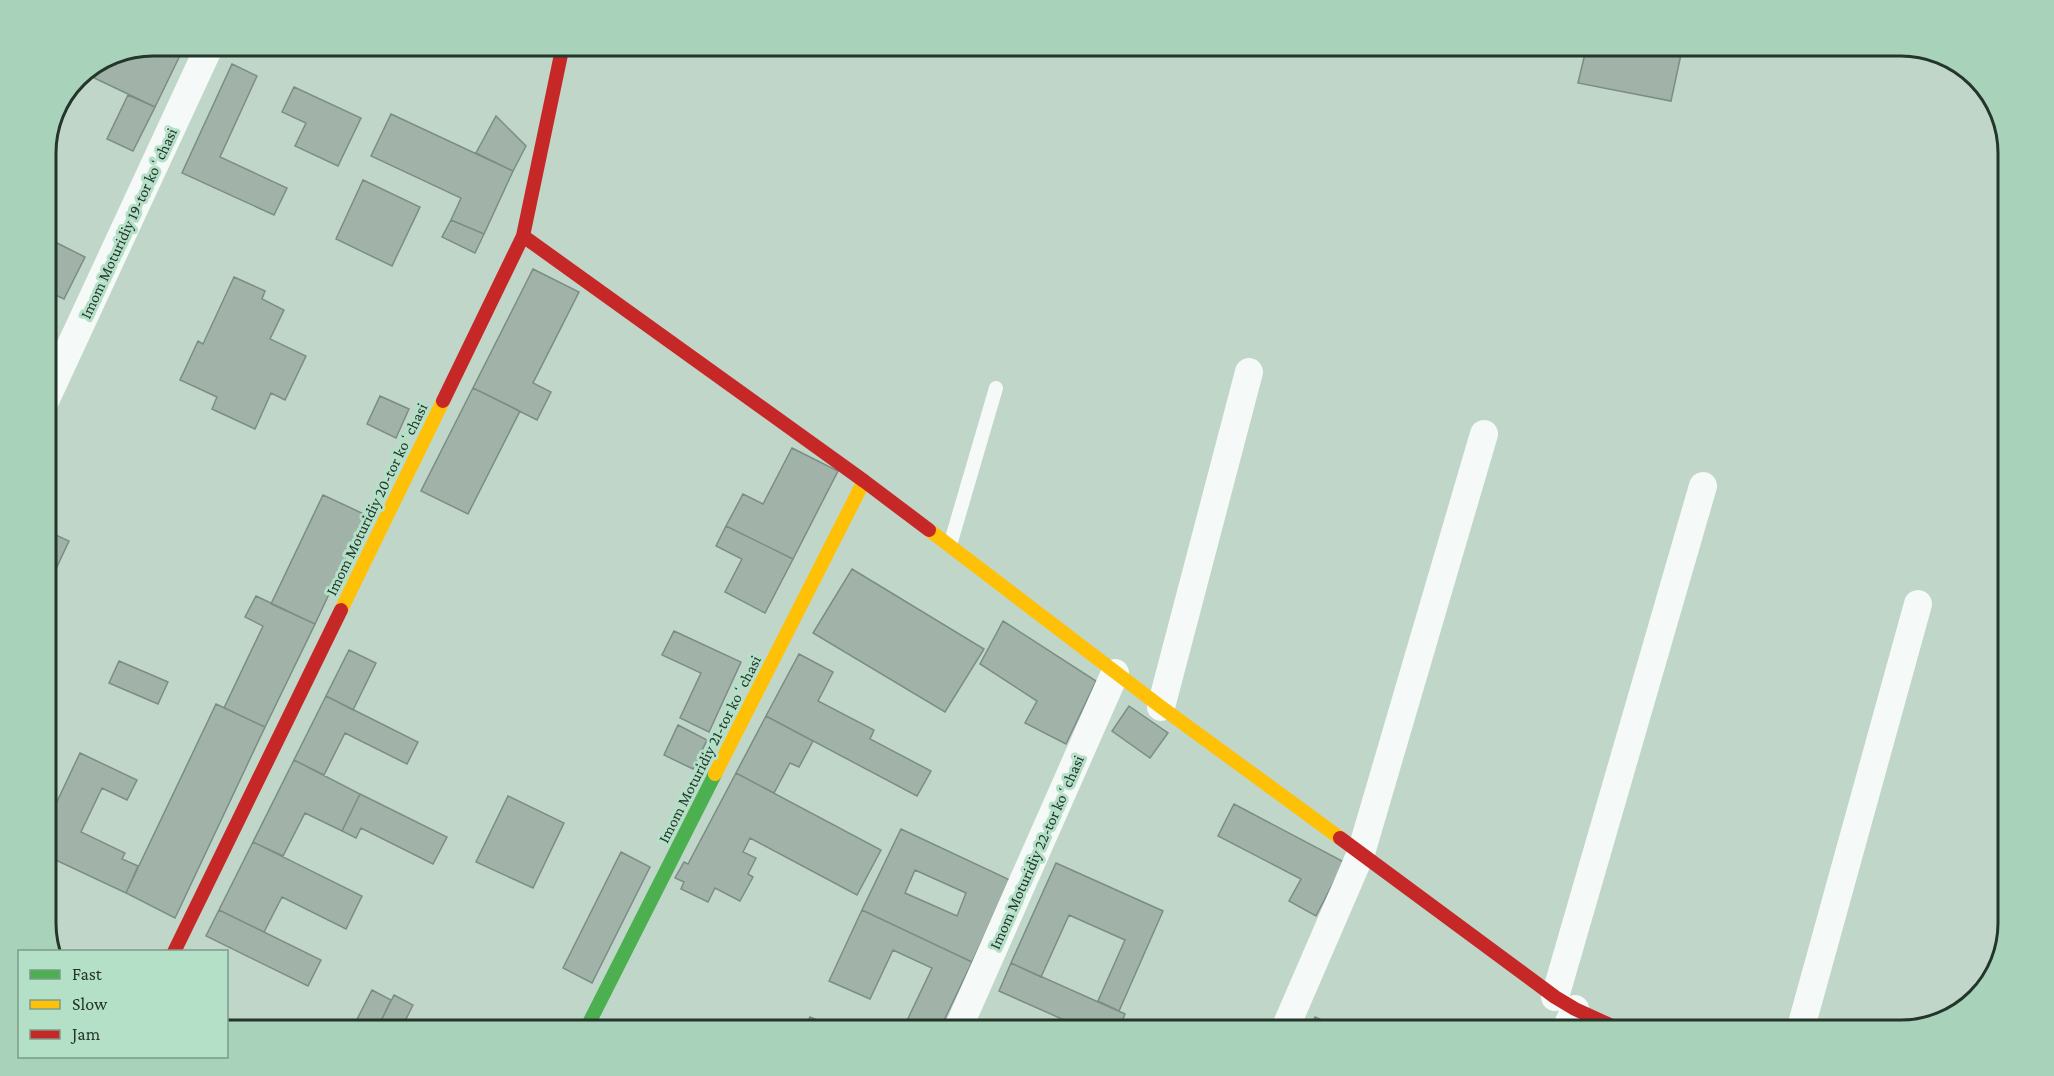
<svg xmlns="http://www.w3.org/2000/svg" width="2054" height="1076" viewBox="0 0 2054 1076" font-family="'Crimson Pro',serif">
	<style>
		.building { fill: #a1b3a9; stroke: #7c8d84; stroke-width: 1.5; fill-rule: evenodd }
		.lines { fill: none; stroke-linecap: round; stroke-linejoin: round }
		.lane { stroke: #f5f9f7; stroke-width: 14 }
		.street { stroke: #f5f9f7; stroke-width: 28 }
		.fast { stroke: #4caf50; stroke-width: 14 }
		.slow { stroke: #ffc107; stroke-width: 14 }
		.jam { stroke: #c62828; stroke-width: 14 }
		.labels { text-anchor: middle; stroke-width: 6; stroke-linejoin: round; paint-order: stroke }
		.street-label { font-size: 16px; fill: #24352b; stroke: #b5e0c8 }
		.rim { fill: none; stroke: #24352b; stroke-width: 3 }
	</style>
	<rect width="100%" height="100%" fill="#bfd6c9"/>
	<path class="building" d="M152 45H185L155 107 84 73 85 70 111 53Z
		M1587 45H1683L1671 101 1578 83Z
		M232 64 257 76 220 157 287 188 274 215 182 173Z
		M294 87 361 118 338 166 295 146 306 123 282 112Z
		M128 95 155 107 133 151 107 139Z
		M391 114 513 171 484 234 451 220 461 198 371 156Z
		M496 116 526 146 513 171 476 153Z
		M363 180 420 207 392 266 336 239Z
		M451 220 484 234 475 253 442 237Z
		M45 237 85 257 64 299 45 290Z
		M533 269 579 292 533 383 551 392 537 420 473 388Z
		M234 277 265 291 262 299 284 310 270 339 306 356 285 400 271 393 255 429 212 409 217 397 180 380 198 341 203 344Z
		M473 388 520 411 468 514 421 491Z
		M380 396 409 409 396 438 367 424Z
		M792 448 838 471 793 559 726 526 743 494 763 504Z
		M323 495 366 515 315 624 271 604Z
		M726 526 793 559 765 613 725 592 742 559 716 546Z
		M45 530 69 541 47 588 45 587Z
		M852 569 984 649 945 712 813 633Z
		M256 596 315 624 265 727 224 708 263 626 245 617Z
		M1003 621 1096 681 1066 744 1025 723 1037 701 980 664Z
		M674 631 741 662 709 732 680 718 701 673 662 655Z
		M349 650 376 663 353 710 326 696Z
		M799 654 833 672 818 701 874 730 870 739 931 771 917 796 766 716Z
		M119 661 168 682 158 704 109 683Z
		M326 696 418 742 407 764 345 733 324 775 294 760Z
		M216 704 265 727 175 918 126 893Z
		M1129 706 1168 733 1150 758 1112 731Z
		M766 716 813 741 799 767 790 763 774 793 736 773Z
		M678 725 707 740 693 769 664 755Z
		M80 753 137 780 127 800 102 788 81 832 125 853 122 859 138 866 126 893 45 855V827Z
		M294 760 360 794 342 831 305 813 283 856 253 842Z
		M736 773 881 850 857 895 750 838 743 852 756 858 748 874 753 877 740 901 715 888 708 902 681 889 684 882 675 878 684 862 688 864Z
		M360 794 447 837 433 864 361 828 356 838 342 831Z
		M508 796 564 823 533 888 476 862Z
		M1234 804 1344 862 1316 916 1289 901 1301 879 1218 836Z
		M901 829 1010 880 972 962 862 910ZM915 870 966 893 957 916 905 893Z
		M253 842 362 896 346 929 282 897 264 932 219 910Z
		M621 852 650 867 592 983 563 968Z
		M1056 863 1163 911 1119 1011 1098 1001 1125 940 1069 915 1041 977 1011 963Z
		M219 910 321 960 308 986 206 936Z
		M862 910 972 962 939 1031H902L932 968 893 950 870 999 829 981Z
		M1011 963 1125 1014 1118 1031H1068L1071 1023 999 991Z
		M372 990 391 1000 376 1031H351Z
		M394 995 413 1005 400 1031H376Z
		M810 1017 843 1031H803Z
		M1315 1017 1346 1031H1309Z"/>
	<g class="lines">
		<path class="lane" d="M950 545 996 388"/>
		<path class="street" d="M45 401 210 45
			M1161 707 1249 372
			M1555 997 1703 486
			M957 1031 1115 673
			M1284 1031 1361 853 1484 434
			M1565 1031 1575 1009
			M1800 1031 1918 604"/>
		<path class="fast" d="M585 1031 715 774"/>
		<path class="slow" d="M929 530 1161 707 1340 838
			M341 610 443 401
			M715 774 864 481"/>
		<path class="jam" d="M523 236 864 481 929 530
			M443 401 523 236 563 45
			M1340 838 1555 997 1575 1009 1623 1031
			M174 952 341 610"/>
	</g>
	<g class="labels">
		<g class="street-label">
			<text transform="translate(128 223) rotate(-65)" y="6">Imom Moturidiy 19-tor koʻchasi</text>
			<text transform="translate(376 499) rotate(-64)" y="6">Imom Moturidiy 20-tor koʻchasi</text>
			<text transform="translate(709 749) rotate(-63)" y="6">Imom Moturidiy 21-tor koʻchasi</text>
			<text transform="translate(1036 852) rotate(-66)" y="6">Imom Moturidiy 22-tor koʻchasi</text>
		</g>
	</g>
	<path d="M0 0H2054V1076H0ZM153 56H1901A97 97 0 0 1 1998 153V923A97 97 0 0 1 1901 1020H153A97 97 0 0 1 56 923V153A97 97 0 0 1 153 56Z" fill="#a9d2bb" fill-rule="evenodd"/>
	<path class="rim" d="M153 56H1901A97 97 0 0 1 1998 153V923A97 97 0 0 1 1901 1020H153A97 97 0 0 1 56 923V153A97 97 0 0 1 153 56Z"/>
	<rect x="18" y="950" width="210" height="108" fill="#b5e0c8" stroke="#7b9c89" stroke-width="1.5"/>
	<rect x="30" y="970" width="30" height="9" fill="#4caf50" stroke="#7b9c89" stroke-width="1.5"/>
	<text x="72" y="980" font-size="18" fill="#24352b">Fast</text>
	<rect x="30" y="1000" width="30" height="9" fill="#ffc107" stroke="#7b9c89" stroke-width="1.5"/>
	<text x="72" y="1010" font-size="18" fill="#24352b">Slow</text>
	<rect x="30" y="1030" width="30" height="9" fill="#c62828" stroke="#7b9c89" stroke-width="1.5"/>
	<text x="72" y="1040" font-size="18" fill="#24352b">Jam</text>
</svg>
